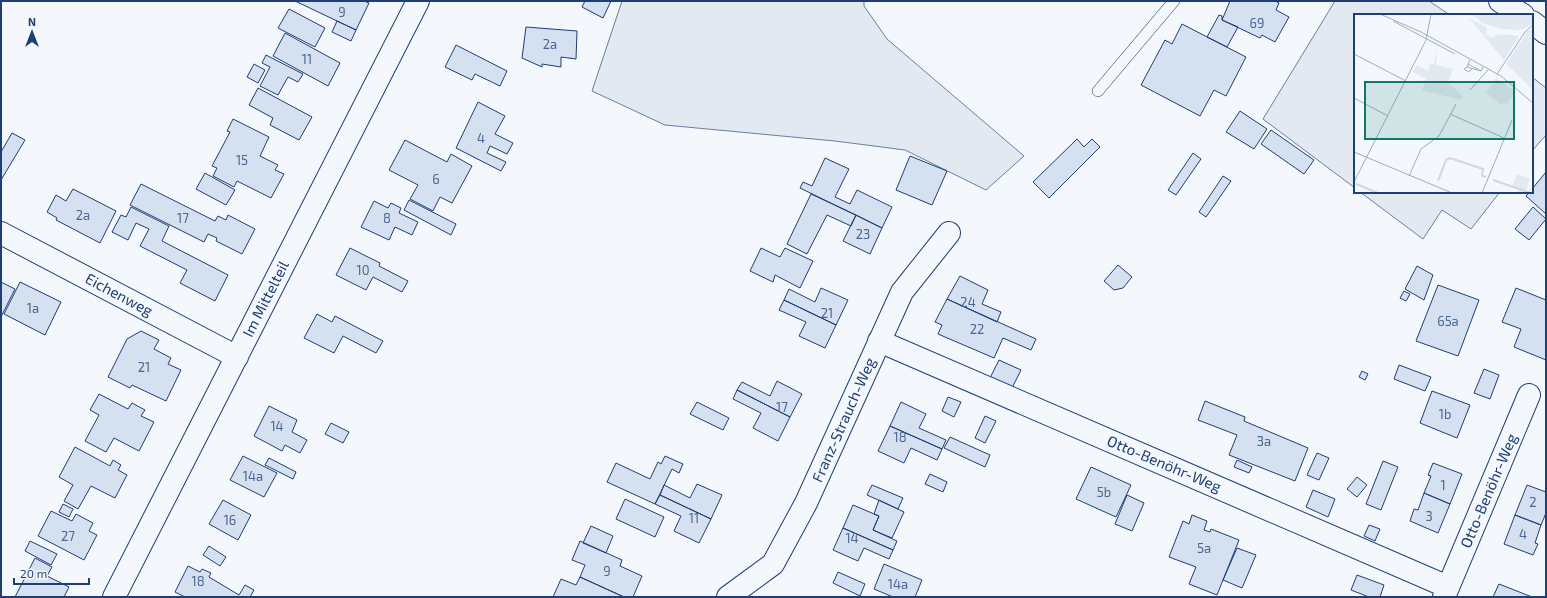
<svg xmlns="http://www.w3.org/2000/svg" width="1547" height="598" viewBox="0 0 1547 598" font-family="'Exo 2',sans-serif">
	<style>
		.green { fill: #e3e9f0; stroke: #687fa3 }
		.building { fill: #d5e0f0; stroke: #1d3f73 }
		.lines { fill: none; stroke-linecap: round; stroke-linejoin: round }
		.lane-casing { stroke: #1d3f73; stroke-width: 12 }
		.street-casing { stroke: #1d3f73; stroke-width: 24 }
		.primary-casing { stroke: #1d3f73; stroke-width: 24 }
		.lane { stroke: #f4f7fb; stroke-width: 11 }
		.street { stroke: #f4f7fb; stroke-width: 22 }
		.primary { stroke: #f4f7fb; stroke-width: 22 }
		.labels { text-anchor: middle; stroke-width: 3; stroke-linejoin: round; paint-order: stroke }
		.number-label { font-size: 13px; fill: #4b6792 }
		.street-label { font-size: 15px; fill: #1d3f73; stroke: #f4f7fb }
		.inset-river { fill: none; stroke: #cfd7e4; stroke-width: 2 }
		.inset-road { fill: none; stroke: #9eadc5; stroke-width: 1 }
		.view { fill: #0f766e; fill-opacity: 0.15; stroke: #0f766e; stroke-width: 2 }
		.inset-edge { fill: none; stroke: #1d3f73; stroke-width: 2 }
	</style>
	<rect width="100%" height="100%" fill="#f4f7fb"/>
	<path class="green" d="M622 1H864V6L887 39 1024 156 986 190 905 150 835 141 665 125 592 91Z
		M1335 1H1429L1450 15H1355V188L1263 119Z
		M1532 77 1546 88V135L1532 151Z
		M1360 192H1500L1471 229 1442 210 1423 239Z"/>
	<path class="building" d="M295 1H364L369 3 356 30Z
		M585 1H611L603 18 582 7Z
		M1230 1H1275L1279 3 1276 10 1289 17 1275 42 1262 35 1260 38 1222 20Z
		M289 9 325 28 315 47 278 28Z
		M1219 15 1222 16V20L1238 27 1227 47 1207 37Z
		M337 21 356 30 351 41 332 32Z
		M1182 24 1246 57 1226 96 1214 90 1200 116 1141 85 1165 40 1172 44Z
		M526 27 577 31 576 59 561 57V67L542 64V67L522 58Z
		M285 33 340 63 328 86 273 56Z
		M456 45 507 71 500 86 475 74 472 80 445 67Z
		M266 55 303 74 298 82 288 77 278 95 260 86 270 67 262 63Z
		M254 64 265 70 258 83 247 77Z
		M258 88 312 117 299 140 270 125 273 118 249 105Z
		M478 102 505 116 495 134 513 143 507 154 490 146 487 153 506 162 501 171 456 148Z
		M1240 111 1267 129 1254 149 1226 132Z
		M233 119 269 137 260 156 278 165 275 170 284 174 271 198 237 181 234 187 213 176 217 168 212 166 230 132 227 131Z
		M1271 130 1314 160 1304 174 1261 144Z
		M12 133 25 140 1 180V152Z
		M1077 139 1084 147 1092 139 1100 147 1049 198 1033 182Z
		M405 140 447 162 451 154 472 166 452 203 440 197 433 211 410 199 418 185 389 170Z
		M1193 153 1201 159 1176 195 1168 190Z
		M910 156 947 171 932 205 896 190Z
		M825 158 849 169 835 197 850 204 857 190 892 207 882 228 800 188 803 182 812 186Z
		M1546 172V214L1526 196 1529 192H1532V189Z
		M205 173 235 190 226 205 196 189Z
		M1223 176 1231 181 1206 217 1199 212Z
		M141 184 215 221 218 216 226 220 228 215 255 229 242 254 216 241 217 238 208 234 204 242 130 205Z
		M73 189 116 211 100 243 56 220 57 218 47 212 56 195 66 201Z
		M811 194 856 215 851 226 827 215 807 254 787 244Z
		M409 200 456 224 451 235 404 210Z
		M374 201 388 208 391 203 401 208 399 213 418 222 412 235 395 227 389 240 361 227Z
		M131 207 169 226 162 241 228 275 215 301 180 283 187 270 140 246 149 229 136 223 128 240 112 232 121 215 126 217Z
		M1533 207 1546 219 1529 240 1515 229Z
		M856 215 882 228 870 254 843 241Z
		M350 248 380 263 379 266 408 281 402 292 373 277 366 290 336 275Z
		M761 248 780 257 785 248 813 261 800 288 775 275 773 282 750 271Z
		M1118 265 1132 277 1123 288 1114 290 1104 281Z
		M1417 266 1433 275 1424 300 1405 289Z
		M960 276 988 290 982 304 1001 312 997 322 947 299Z
		M1 282 15 289 1 317Z
		M20 282 61 302 45 335 4 314Z
		M1438 285 1479 300 1458 356 1416 341Z
		M821 288 848 300 836 325 784 300 789 289 815 302Z
		M1516 288 1546 300V360L1514 347 1521 329 1502 322Z
		M1404 291 1410 294 1406 301 1400 298Z
		M947 299 1036 339 1031 350 1003 338 994 358 938 334 942 325 935 322Z
		M784 300 836 325 825 348 799 336 806 322 779 310Z
		M317 314 332 322 335 316 383 341 376 353 343 336 334 353 304 338Z
		M141 331 159 340 154 349 171 358 168 364 181 370 166 401 132 385 130 388 108 377 127 339Z
		M999 360 1021 370 1012 388 990 378Z
		M1399 365 1431 377 1425 391 1394 379Z
		M1484 369 1499 375 1490 399 1474 393Z
		M1362 371 1368 374 1365 380 1359 377Z
		M777 381 802 394 790 417 737 390 742 382 770 396Z
		M737 390 790 417 778 441 753 428 761 413 733 399Z
		M1432 391 1470 405 1457 438 1420 423Z
		M99 394 128 409 132 403 145 410 141 416 154 422 139 451 114 438 106 452 85 441 99 415 90 410Z
		M948 397 961 402 954 417 942 411Z
		M1205 401 1245 417 1244 421 1308 448 1295 481 1229 455 1237 435 1198 420Z
		M697 402 729 418 723 430 690 414Z
		M901 402 926 414 919 428 946 440 942 449 890 426Z
		M269 406 297 420 292 432 307 440 300 453 285 445 282 451 254 436Z
		M985 416 996 421 985 443 975 438Z
		M331 423 349 432 343 443 325 434Z
		M890 426 942 449 937 460 911 448 904 463 878 451Z
		M950 437 990 455 985 467 944 448Z
		M75 447 110 466 113 460 121 465 118 470 127 475 115 498 91 486 78 509 64 501 73 485 59 477Z
		M1317 453 1329 458 1319 480 1307 475Z
		M243 456 277 473 264 497 230 480Z
		M665 456 683 464 679 473 672 469 655 504 607 482 616 463 650 479 658 462 661 464Z
		M269 458 296 472 293 479 265 465Z
		M1237 460 1252 467 1249 473 1234 467Z
		M1383 461 1398 467 1381 510 1366 504Z
		M1433 463 1462 474 1450 504 1424 493 1431 476 1428 475Z
		M1091 467 1131 485 1116 517 1076 499Z
		M930 474 947 482 943 492 925 484Z
		M1357 477 1367 485 1357 497 1347 489Z
		M697 484 722 495 711 519 660 495 664 485 690 498Z
		M872 485 903 498 898 509 867 495Z
		M1527 485 1546 492V513L1541 525 1515 515Z
		M1313 490 1335 499 1328 517 1306 507Z
		M1424 493 1450 504 1438 533 1410 521 1414 509 1418 510Z
		M660 495 711 519 699 543 674 531 681 516 655 504Z
		M1127 495 1144 503 1132 531 1115 524Z
		M625 499 664 517 655 537 616 519Z
		M223 500 251 515 238 540 209 524Z
		M879 500 904 512 892 538 873 530 879 516 874 514Z
		M63 504 73 509 69 517 59 512Z
		M853 505 879 516 873 530 897 541 893 550 843 528Z
		M51 511 72 521 76 514 93 523 89 531 97 535 84 560 38 536Z
		M1192 515 1207 521 1204 530 1210 532 1211 529 1239 540 1217 595 1189 584 1196 567 1169 557 1183 521 1189 524Z
		M1515 515 1541 525 1535 543 1538 544 1533 555 1504 544Z
		M1369 525 1380 529 1375 541 1364 536Z
		M591 526 613 536 606 553 583 543Z
		M843 528 893 550 889 559 864 548 858 561 833 550Z
		M30 541 57 554 51 565 25 551Z
		M580 541 622 560 620 566 642 576 633 597H624L580 577 585 565 572 560Z
		M209 546 226 557 220 566 203 555Z
		M1237 548 1256 555 1242 588 1223 580Z
		M35 558 52 567 47 576 69 587 64 597H15Z
		M884 564 922 580 915 597H893L874 589Z
		M188 566 200 572 202 569 211 573 209 577 239 595 245 585 254 590 250 597H185L175 592Z
		M838 572 865 584 860 596 833 583Z
		M1357 575 1384 585 1380 597H1369L1351 590Z
		M580 577 624 597H553L561 579 576 585Z
		M1499 584 1532 597H1493Z"/>
	<g class="lines">
		<defs>
			<path id="lane" d="M1098 91 1174 1"/>
			<path id="street" d="M1 233 237 357
				M879 341 1448 587
				M114 597 418 1
				M728 597 773 564 806 503 902 292 949 233
				M1444 597 1529 395"/>
			<path id="primary" d="M1500 1 1523 15
				M1532 22 1546 33"/>
		</defs>
		<use href="#lane" class="lane-casing"/>
		<use href="#street" class="street-casing"/>
		<use href="#primary" class="primary-casing"/>
		<use href="#lane" class="lane"/>
		<use href="#street" class="street"/>
		<use href="#primary" class="primary"/>
	</g>
	<g class="labels">
		<g class="number-label">
			<text x="342" y="17">9</text>
			<text x="1257" y="28">69</text>
			<text x="550" y="49">2a</text>
			<text x="307" y="64">11</text>
			<text x="481" y="143">4</text>
			<text x="242" y="165">15</text>
			<text x="436" y="184">6</text>
			<text x="83" y="220">2a</text>
			<text x="183" y="223">17</text>
			<text x="387" y="223">8</text>
			<text x="863" y="239">23</text>
			<text x="363" y="275">10</text>
			<text x="968" y="307">24</text>
			<text x="33" y="313">1a</text>
			<text x="827" y="318">21</text>
			<text x="1448" y="326">65a</text>
			<text x="977" y="334">22</text>
			<text x="144" y="372">21</text>
			<text x="782" y="412">17</text>
			<text x="1445" y="419">1b</text>
			<text x="277" y="431">14</text>
			<text x="900" y="442">18</text>
			<text x="1264" y="446">3a</text>
			<text x="253" y="481">14a</text>
			<text x="1443" y="490">1</text>
			<text x="1104" y="497">5b</text>
			<text x="1533" y="507">2</text>
			<text x="1429" y="521">3</text>
			<text x="694" y="523">11</text>
			<text x="230" y="525">16</text>
			<text x="1523" y="539">4</text>
			<text x="68" y="541">27</text>
			<text x="852" y="543">14</text>
			<text x="1204" y="553">5a</text>
			<text x="607" y="576">9</text>
			<text x="198" y="586">18</text>
			<text x="898" y="589">14a</text>
		</g>
		<g class="street-label">
			<text transform="translate(119 295) rotate(28)" y="5">Eichenweg</text>
			<text transform="translate(266 299) rotate(-63)" y="5">Im Mittelteil</text>
			<text transform="translate(844 420) rotate(-66)" y="5">Franz-Strauch-Weg</text>
			<text transform="translate(1164 464) rotate(23)" y="5">Otto-Benöhr-Weg</text>
			<text transform="translate(1489 491) rotate(-67)" y="5">Otto-Benöhr-Weg</text>
		</g>
	</g>
	<g transform="translate(1354 14)">
		<rect width="179" height="179" fill="#f4f7fb"/>
		<path d="M117 0H179V10L166 16 147 15 129 9ZM115 4 133 14 132 21 138 24 145 20 165 22 150 46ZM179 15V76L152 50 174 17ZM83 35 82 51 99 55 94 68 109 83 106 86 68 76 72 65 59 58 63 51 74 57 76 50H80ZM142 64 162 78 152 90 150 88 148 91 132 79ZM163 160 176 165 172 177 178 179H163L164 175 158 173Z" fill="#e3e9f0"/>
		<path class="inset-river" d="M139 166 177 179M84 167 92 146 96 144 129 155 128 162 132 163M2 170 24 179"/>
		<path class="inset-road" d="M26 0 67 18 147 62 179 89M39 7 101 40M0 40 52 67M116 46 114 50 127 57 129 53M114 50 113 53 127 57M113 53 110 55 115 58 118 55M143 60 171 18 179 11M116 76 134 56M0 84 34 102M96 100 150 124M0 138 98 179M55 162 67 135 85 122 102 90M0 168 72 26 77 0M128 179 158 106"/>
		<path class="view" d="M11 68H160V125H11Z"/>
		<rect width="179" height="179" class="inset-edge"/>
	</g>
	<rect width="1547" height="598" fill="none" stroke="#1d3f73" stroke-width="4"/>
	<g transform="translate(32 32)" stroke="#f4f7fb" stroke-width="3" paint-order="stroke">
	<path d="M0-3L7 15L0 10L-7 15Z" fill="#1d3f73"/>
	<text y="-6" font-size="11" font-weight="bold" text-anchor="middle" fill="#1d3f73">N</text>
	</g>
	<path d="M14 578v6h75v-6" fill="none" stroke="#1d3f73" stroke-width="2"/>
	<text x="20" y="578" font-size="12" fill="#1d3f73" stroke="#f4f7fb" stroke-width="3" paint-order="stroke">20 m</text>
</svg>
